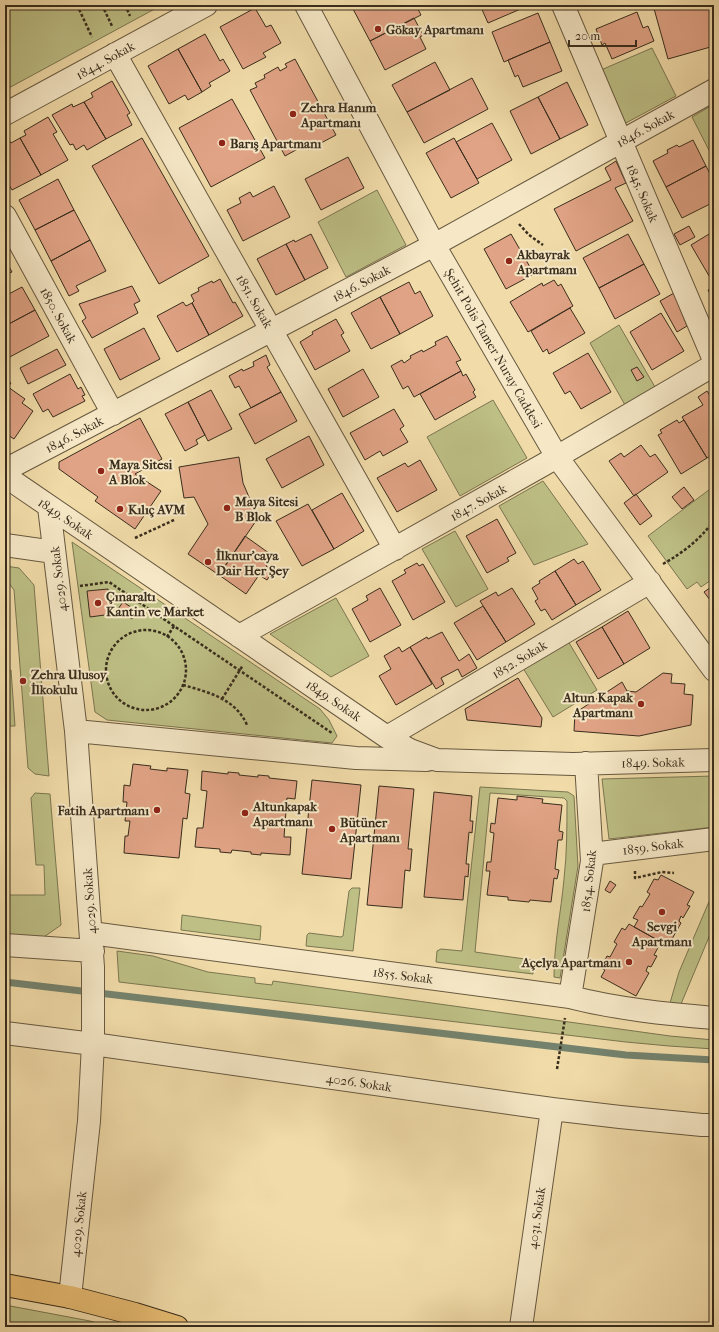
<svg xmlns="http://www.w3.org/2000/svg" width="719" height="1332" viewBox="0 0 719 1332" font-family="'IM FELL French Canon',serif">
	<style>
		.green { fill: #bdbf85; stroke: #7b7651 }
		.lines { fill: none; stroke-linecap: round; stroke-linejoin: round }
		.stream { stroke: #74836e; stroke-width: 7 }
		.building { fill: #e0a385; stroke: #392d1d }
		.minor-casing { stroke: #675940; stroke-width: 24 }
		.major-casing { stroke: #392d1d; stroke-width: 24 }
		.path { stroke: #392d1d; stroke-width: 2.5; stroke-dasharray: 3 2; stroke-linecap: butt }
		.minor { stroke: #f6e8c7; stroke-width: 22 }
		.major { stroke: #e8be74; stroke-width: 22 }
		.poi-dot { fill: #8f2418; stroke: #f6e8c7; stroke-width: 1.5 }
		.labels { text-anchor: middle; stroke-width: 4; stroke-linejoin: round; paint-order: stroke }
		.poi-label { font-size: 13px; font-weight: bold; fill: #392d1d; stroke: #f6e8c7; text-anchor: start }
		.street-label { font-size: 13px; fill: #392d1d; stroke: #f6e8c7 }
	</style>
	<rect width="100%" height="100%" fill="#f1dca9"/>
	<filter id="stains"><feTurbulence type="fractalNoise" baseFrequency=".005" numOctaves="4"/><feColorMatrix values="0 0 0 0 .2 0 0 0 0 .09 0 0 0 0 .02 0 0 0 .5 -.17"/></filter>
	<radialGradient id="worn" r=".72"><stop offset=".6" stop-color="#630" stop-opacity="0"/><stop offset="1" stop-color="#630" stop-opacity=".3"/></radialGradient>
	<path class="green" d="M5 5H162L5 90Z
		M652 48 676 96 624 124 601 70Z
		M714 104V160L692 117Z
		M377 190 406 245 346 277 318 222Z
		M619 325 655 387 625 405 590 343Z
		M493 400 527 458 460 496 427 437Z
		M543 481 588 544 534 565 499 506Z
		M714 486V578L701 587 697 582 687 589 648 536Z
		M455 531 488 589 456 607 422 549Z
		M72 542 320 709 329 720 337 736 332 743 107 720 95 712Z
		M5 566 19 568 34 585 49 776 35 774 28 768 14 590 8 582 5 581Z
		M336 598 369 656 331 677 270 634Z
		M568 641 597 690 553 717 523 668Z
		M11 670 15 726H5V671Z
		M714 776V827L609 839 602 779Z
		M480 787 568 792 574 796 578 866 560 978 554 977C554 944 561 912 564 879 567 853 567 827 567 801L564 798 490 793 475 952 532 960 534 963 533 974 436 962 437 951 441 949 462 951Z
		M35 793 50 794 61 925 41 939 5 934V895H45L44 865H36L31 798Z
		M352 888H360L353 951 306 946 307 935 309 933 341 937 343 936 349 891Z
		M714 890V925L681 1004 670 1003 679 972Z
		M182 915 261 926 260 940 181 930Z
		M117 951 153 956 208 972 255 978V983L272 985 273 981 670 1036 714 1040V1049L669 1046 626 1042 119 982Z
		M5 1305 90 1321 111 1327H5Z"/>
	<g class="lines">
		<path class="stream" d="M5 982 626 1055 714 1060"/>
	</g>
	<path class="building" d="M368 5H419L420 8 418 9 421 15 370 41 353 9 360 6 361 9Z
		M480 5H530L488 23Z
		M653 5H714V46L668 59Z
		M255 8 266 27 271 25 281 43 263 53 266 57 243 69 220 27Z
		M637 12 643 28 648 26 654 41 612 59 605 43 602 45 596 29Z
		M538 13 550 42 504 62 492 32Z
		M414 18 423 35 420 37 426 49 385 70 370 41Z
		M205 34 220 61 223 59 230 71 209 83 211 86 202 92 178 49Z
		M550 42 562 71 523 87 518 75 515 77 508 60Z
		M178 49 202 92 188 100 185 95 169 104 148 66Z
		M295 59 336 135 308 150 305 145 285 156 250 90 257 87 255 83 265 78 264 75 278 67 280 71 287 67 285 64Z
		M435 62 450 90 407 112 392 85Z
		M472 78 488 109 424 143 407 112Z
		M112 81 130 113 127 115 132 125 106 139 84 102 93 97 91 93Z
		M567 82 588 125 560 139 538 97Z
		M538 97 560 139 531 154 510 111Z
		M232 99 265 158 211 187 179 128Z
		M84 102 106 139 87 150 84 145 76 150 73 144 70 145 52 115 72 104 73 107Z
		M48 117 57 132 53 134 68 160 41 175 20 138 26 135 24 131Z
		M492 123 512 160 477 179 456 142Z
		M20 138 41 175 12 190 5 178V142L9 140 11 143Z
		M142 138 209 256 159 284 92 166Z
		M454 138 479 183 451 198 426 153Z
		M693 140 706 166 666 187 653 161 668 153 667 150 677 145 679 147Z
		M348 157 364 188 321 210 305 179Z
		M616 161 626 183 615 188 633 221 576 251 554 209 611 180 605 168Z
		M706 166 714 182V202L682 218 666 187Z
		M58 179 74 210 35 230 19 200Z
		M274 186 290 217 243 241 227 210 241 203 239 198 250 192 253 197Z
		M74 210 90 240 51 261 35 230Z
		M689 226 695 237 680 245 674 234Z
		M714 231V280L712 281 691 245Z
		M311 234 328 268 305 280 286 244 294 240 295 242Z
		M511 234 534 274 506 289 484 249Z
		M628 234 644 264 599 288 583 258Z
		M90 240 106 271 76 286 79 291 69 296 51 261Z
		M286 244 305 280 276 295 257 259Z
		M5 259 12 272 5 275Z
		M644 264 660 294 615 319 599 288Z
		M220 279 233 303 235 302 243 316 209 335 192 303 194 301 191 295 199 291 198 288 212 281 213 283Z
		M554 280 558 286 561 284 573 306 528 332 510 302 542 283 543 286Z
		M409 282 415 294 420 291 433 316 400 334 380 297Z
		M132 286 140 301 134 304 138 313 92 338 82 321 86 318 79 304Z
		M22 287 35 310 5 326V296Z
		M714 287V301L708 290Z
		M674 293 687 326 677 332 660 301Z
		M380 297 400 334 371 349 351 313Z
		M183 302 186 306 192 303 209 335 177 352 157 316Z
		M570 308 585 333 549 354 547 349 543 352 531 331Z
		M35 310 49 336 6 359 5 326Z
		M661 313 684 351 652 370 630 332Z
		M336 319 344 333 341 335 350 351 315 370 300 342 313 334 312 332Z
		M144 328 160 359 120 380 104 349Z
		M447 336 461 360 456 362 461 371 414 397 408 386 403 389 391 366 402 360 404 363 411 358 410 356 422 350 423 352 436 345 435 342Z
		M57 349 66 365 28 384 20 368Z
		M588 353 611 392 581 409 570 391 565 394 553 373Z
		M266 355 270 365 267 367 281 392 251 408 239 386 235 388 229 376 242 369 243 371 254 366 253 362Z
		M637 367 644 377 637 381 631 370Z
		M363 369 379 397 343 417 328 389Z
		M461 371 463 376 466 374 475 390 473 392 476 397 435 420 420 394Z
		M70 374 78 389 81 387 85 395 82 396 85 401 53 417 48 409 43 412 33 394Z
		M5 379 11 383 8 387 25 399 22 403 33 411 14 439 5 433Z
		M211 390 232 429 208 441 188 402Z
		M707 391 714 402 710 404 714 411V454L707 458 682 417 703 405 698 397Z
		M281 392 297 421 255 444 239 414Z
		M188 402 205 435 196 440 198 444 185 451 165 414Z
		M394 409 404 426 400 429 408 442 383 456 380 451 365 460 350 433Z
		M140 418 162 459 135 474 161 491 135 529 95 501 98 497 59 469V462Z
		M677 420 679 423 684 420 707 458 681 474 658 435 662 433 660 430Z
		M309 436 324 465 282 488 266 459Z
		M641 445 650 457 655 454 668 472 634 496 609 461 621 453 624 457Z
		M239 457 243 483 258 518 219 575 188 554 208 524 194 497 184 498 179 467Z
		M420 460 437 490 397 512 377 478 405 463 408 467Z
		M684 487 694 500 682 509 672 497Z
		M342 493 364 531 334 549 312 510Z
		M636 494 652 516 640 525 624 503Z
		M308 504 334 549 302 566 276 521Z
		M497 519 516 553 507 558 509 561 487 573 466 536Z
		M245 536 273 556 266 566 273 571 267 580 259 575 246 594 219 575Z
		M574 559 578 564 583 561 601 590 576 605 555 571Z
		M417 563 419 566 423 564 445 602 413 620 392 581 406 573 404 570Z
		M555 571 576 605 552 620 545 609 541 611 535 601 538 599 532 588 540 583 539 581Z
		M714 585V597L710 600 704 592Z
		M380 588 401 625 370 642 352 609 368 600 366 596Z
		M512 588 535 624 506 642 480 601 496 592 498 596Z
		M108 589 112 614 90 617 87 591Z
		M123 602 137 611 132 619 118 609Z
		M483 606 506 642 477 660 454 623Z
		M628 611 650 648 624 664 602 627Z
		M602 627 624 664 598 679 576 642Z
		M442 632 459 661 469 654 477 668 462 677 458 669 441 678 444 684 436 689 410 647 427 637 428 639Z
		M399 647 402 652 410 647 432 684 396 705 379 676 391 669 384 656Z
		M663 673 672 674 671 683 685 684 684 694 693 695 691 725 639 736 574 731 575 713 622 682 627 691 636 692Z
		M518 678 542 718 541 727 467 720 465 709Z
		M133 764 151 766 150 769 167 771V768L188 770 185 793 190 794 187 819 183 818 179 858 124 853 125 836H128L130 821H125L127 802H123L124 785 130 786Z
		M202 771 228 774V772L239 773V775L258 777V775L269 776V778L297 781 295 799 287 798 284 837H291L290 855 261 853V855L251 854V852L232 850 231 853 220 852V849L195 847 197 828H203L207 791 201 790Z
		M312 780 361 785 351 879 302 874Z
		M379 786 414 789 408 849H412L410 871 405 870 402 908 367 905Z
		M434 792 472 796 470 821H473L472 833 469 832 466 864H469L468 877 465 876 463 900 424 897Z
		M517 796 543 799 542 803 562 805 559 831 563 832 562 840H558L555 869 559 870 557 879 554 878 551 902 530 900 529 902 508 900V897L487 895 490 871H486L487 862H491L494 833 490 832 491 823 495 824 498 798 517 800Z
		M661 875 694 892 687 905 690 906 683 918 681 916 679 921 681 923 668 946 634 927 638 920 633 918 640 906 642 907 650 894 647 892 654 879 658 880Z
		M610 881 616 885 610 893 605 890Z
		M629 924 661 942 654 955 657 956 651 967 648 966 646 971 649 973 636 996 601 977 605 970 601 968 607 956 610 957 617 944 614 942 622 928 625 930Z"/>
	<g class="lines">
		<defs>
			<path id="minor" d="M306 5 434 245 557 457 714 670
				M563 5 714 360
				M115 54 395 549
				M5 114 206 5
				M5 216 113 414
				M5 470 434 245 714 90
				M5 476 387 737 410 750 437 760 573 764 714 760
				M49 507 76 731 93 967V1044L89 1121 70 1297
				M5 545 54 552
				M239 636 543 465 714 365
				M76 731 356 758 427 760
				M387 737 650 582
				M592 854 714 839
				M91 933 570 997C617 1009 666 1014 714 1018
				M5 945 93 951
				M570 997 592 861 586 763
				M5 1033 93 1044 552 1109 620 1117 702 1125H714
				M521 1327 552 1109"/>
			<path id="major" d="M5 1285 70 1297 135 1314 177 1327"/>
		</defs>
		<use href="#minor" class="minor-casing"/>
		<use href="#major" class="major-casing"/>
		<path class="path" d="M77 5 92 37
			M102 5 112 26
			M125 5 130 16
			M148 5 149 7
			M519 224 529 235 543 245
			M135 538 174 520
			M663 564C684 552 699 540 714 521
			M80 586 109 582 332 733
			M106 670a40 40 0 1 1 80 0a40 40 0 1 1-80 0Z
			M167 637 174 626
			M91 679 107 678
			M183 685C208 692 236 699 247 725
			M222 699 243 665
			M635 871V878L662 872 674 873
			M557 1069 565 1018"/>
		<use href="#minor" class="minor"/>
		<use href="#major" class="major"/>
	</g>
	<g class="poi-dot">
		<circle cx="378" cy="29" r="4"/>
		<circle cx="293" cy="114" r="4"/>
		<circle cx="222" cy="143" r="4"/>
		<circle cx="509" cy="261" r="4"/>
		<circle cx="101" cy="471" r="4"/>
		<circle cx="227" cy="508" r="4"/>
		<circle cx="120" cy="509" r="4"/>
		<circle cx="208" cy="562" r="4"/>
		<circle cx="98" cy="603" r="4"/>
		<circle cx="23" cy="681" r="4"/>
		<circle cx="641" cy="704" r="4"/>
		<circle cx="157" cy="810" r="4"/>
		<circle cx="245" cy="813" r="4"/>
		<circle cx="332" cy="829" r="4"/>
		<circle cx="662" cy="912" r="4"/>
		<circle cx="629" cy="962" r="4"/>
	</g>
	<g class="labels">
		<g class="poi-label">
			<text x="386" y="34">Gökay Apartmanı</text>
			<text x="301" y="112">Zehra Hanım<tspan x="301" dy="15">Apartmanı</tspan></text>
			<text x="230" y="148">Barış Apartmanı</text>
			<text x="517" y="259">Akbayrak<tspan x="517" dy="15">Apartmanı</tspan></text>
			<text x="109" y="469">Maya Sitesi<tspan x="109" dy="15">A Blok</tspan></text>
			<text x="235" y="506">Maya Sitesi<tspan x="235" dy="15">B Blok</tspan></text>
			<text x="128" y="514">Kılıç AVM</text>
			<text x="216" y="560">İlknur'caya<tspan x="216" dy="15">Dair Her Şey</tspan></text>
			<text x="106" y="601">Çınaraltı<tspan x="106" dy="15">Kantin ve Market</tspan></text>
			<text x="31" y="679">Zehra Ulusoy<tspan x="31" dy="15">İlkokulu</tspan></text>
			<text x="633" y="702" text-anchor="end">Altun Kapak<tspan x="633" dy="15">Apartmanı</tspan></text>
			<text x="253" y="811">Altunkapak<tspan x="253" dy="15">Apartmanı</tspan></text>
			<text x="149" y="815" text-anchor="end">Fatih Apartmanı</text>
			<text x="340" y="827">Bütüner<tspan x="340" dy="15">Apartmanı</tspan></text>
			<text x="662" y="931" text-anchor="middle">Sevgi<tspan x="662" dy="15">Apartmanı</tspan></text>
			<text x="621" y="967" text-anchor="end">Açelya Apartmanı</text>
		</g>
		<g class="street-label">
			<text transform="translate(105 60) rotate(-29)" y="5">1844. Sokak</text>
			<text transform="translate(645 128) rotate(-29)" y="5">1846. Sokak</text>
			<text transform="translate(643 193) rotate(67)" y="5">1845. Sokak</text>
			<text transform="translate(361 283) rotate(-28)" y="5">1846. Sokak</text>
			<text transform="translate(255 301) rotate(60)" y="5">1851. Sokak</text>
			<text transform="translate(59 315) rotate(61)" y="5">1850. Sokak</text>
			<text transform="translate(494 348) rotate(60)" y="5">Şehit Polis Tamer Nuray Caddesi</text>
			<text transform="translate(74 434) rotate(-28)" y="5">1846. Sokak</text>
			<text transform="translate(478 502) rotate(-29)" y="5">1847. Sokak</text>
			<text transform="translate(66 518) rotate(34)" y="5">1849. Sokak</text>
			<text transform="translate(58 579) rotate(-97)" y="5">4029. Sokak</text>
			<text transform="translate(519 659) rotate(-31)" y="5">1852. Sokak</text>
			<text transform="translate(334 700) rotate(34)" y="5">1849. Sokak</text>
			<text transform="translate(653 762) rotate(-1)" y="5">1849. Sokak</text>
			<text transform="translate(653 846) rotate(-7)" y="5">1859. Sokak</text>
			<text transform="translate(588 881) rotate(-84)" y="5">1854. Sokak</text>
			<text transform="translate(89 901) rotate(-94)" y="5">4029. Sokak</text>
			<text transform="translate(403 975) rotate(7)" y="5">1855. Sokak</text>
			<text transform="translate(359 1082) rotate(8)" y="5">4026. Sokak</text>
			<text transform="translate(536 1218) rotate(-82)" y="5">4031. Sokak</text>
			<text transform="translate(78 1224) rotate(-84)" y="5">4029. Sokak</text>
		</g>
	</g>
	<rect width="719" height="1332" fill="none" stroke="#f1dca9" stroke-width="20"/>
	<rect x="6" y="6" width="707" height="1320" fill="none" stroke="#392d1d" stroke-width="2"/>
	<rect x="10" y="10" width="699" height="1312" fill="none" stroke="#392d1d"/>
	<path d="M569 40v6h67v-6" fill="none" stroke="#392d1d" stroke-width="2"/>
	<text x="575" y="40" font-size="12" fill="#392d1d" stroke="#f6e8c7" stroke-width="3" paint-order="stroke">20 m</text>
	<rect width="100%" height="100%" filter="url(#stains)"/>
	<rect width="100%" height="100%" fill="url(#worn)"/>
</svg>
